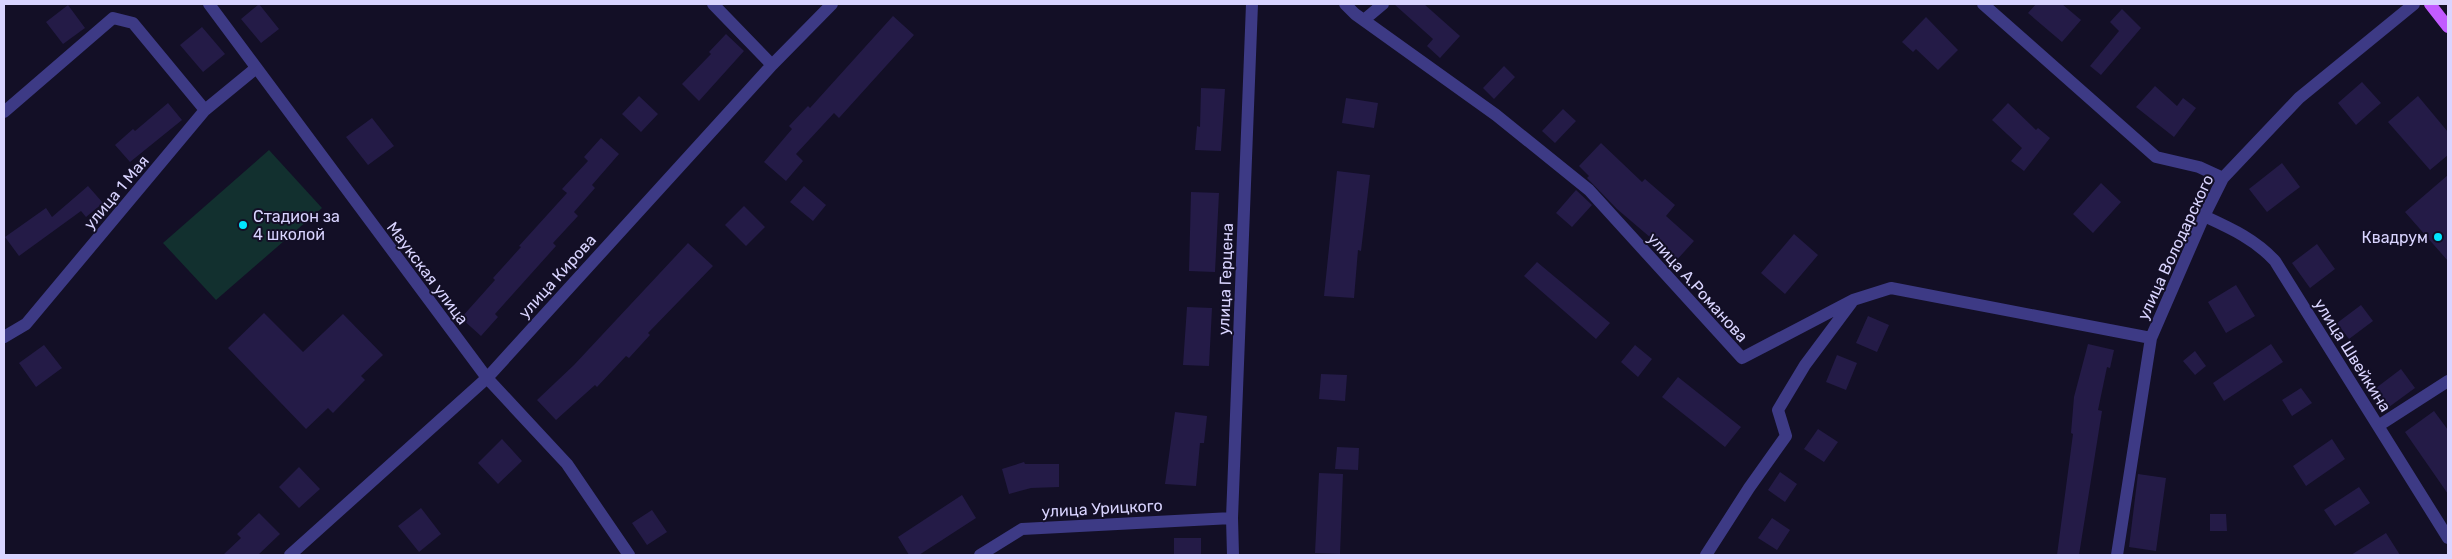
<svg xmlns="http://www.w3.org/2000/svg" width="2452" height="559" viewBox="0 0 2452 559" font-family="Rubik,sans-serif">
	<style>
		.green { fill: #12302f }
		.building { fill: #241b47 }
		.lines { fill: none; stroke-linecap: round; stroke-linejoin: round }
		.minor { stroke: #3d3a85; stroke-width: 12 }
		.major { stroke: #c25bff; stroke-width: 12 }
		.poi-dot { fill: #00e5ff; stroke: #130f26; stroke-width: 2 }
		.labels { text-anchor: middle; stroke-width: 4; stroke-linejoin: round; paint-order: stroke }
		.street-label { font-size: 16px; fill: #d9d4ff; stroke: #130f26 }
		.poi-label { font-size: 16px; fill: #d9d4ff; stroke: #130f26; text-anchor: start }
	</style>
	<rect width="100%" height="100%" fill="#130f26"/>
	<path class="green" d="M269 150 322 208 216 300 163 243Z"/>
	<path class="building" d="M259 4 279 29 261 43 241 19Z
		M1394 4H1424L1460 36 1440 58 1427 46 1433 39Z
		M2036 4H2062L2081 20 2062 42 2028 13Z
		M68 5 85 28 63 44 46 22Z
		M2122 9 2141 28 2101 75 2090 66 2119 31 2110 22Z
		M893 16 914 35 839 118 834 113 796 154 803 161 786 181 764 162 792 129 789 126 808 106 810 108Z
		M1926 17 1958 50 1938 70 1916 49 1913 52 1902 42Z
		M202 27 225 54 203 72 180 45Z
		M726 34 744 51 699 101 682 84 711 54 709 52Z
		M1504 66 1515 77 1494 99 1483 88Z
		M2362 82 2381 103 2356 125 2338 103Z
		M2155 86 2177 106 2183 98 2196 108 2174 137 2136 107Z
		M1201 88 1225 89 1221 151 1195 150 1197 126 1200 127Z
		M639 96 658 114 641 132 622 114Z
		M2418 96 2448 132V155L2430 170 2388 122Z
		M1346 98 1378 103 1374 128 1342 123Z
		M168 103 182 120 130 162 115 145 133 129 135 131Z
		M2008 103 2036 130 2038 128 2050 138 2024 171 2011 161 2022 148 1992 120Z
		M1563 109 1576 121 1555 143 1542 131Z
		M372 118 394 146 368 165 346 137Z
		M601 138 619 154 592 185 595 188 574 212 578 216 553 243 556 246 495 314 498 317 481 336 461 318 495 280 493 278 521 247 519 246 567 193 562 189 588 161 584 157Z
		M1601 143 1642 182 1645 179 1675 205 1666 216 1694 241 1674 263 1662 253 1665 250 1617 209 1587 178 1589 176 1579 166Z
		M2282 163 2300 187 2267 212 2249 189Z
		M1337 171 1370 175 1361 251 1358 250 1354 298 1324 296Z
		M2448 175V261L2405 212Z
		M2101 183 2121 202 2093 233 2073 214Z
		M88 186 103 203 86 217 81 211 19 256 5 237 46 208 52 217Z
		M804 186 826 205 813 221 790 202Z
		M1576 190 1592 205 1572 227 1556 213Z
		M1191 192 1219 193 1215 272 1189 271Z
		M744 206 765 227 746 246 725 225Z
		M1794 234 1818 255 1785 294 1761 273Z
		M688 243 713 266 648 333 650 335 629 358 626 356 597 387 595 385 556 420 537 400 574 365Z
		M2317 244 2335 269 2310 288 2292 263Z
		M1537 262 1610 323 1596 339 1524 276Z
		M2236 285 2255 316 2226 333 2208 302Z
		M2361 305 2373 321 2349 339 2337 323Z
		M1187 307 1212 308 1209 366 1183 365Z
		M264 313 303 352 343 314 383 355 361 376 365 380 333 413 328 408 306 429 228 348Z
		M1868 316 1889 325 1877 352 1856 343Z
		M2088 344 2114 350 2110 368 2107 367 2098 410 2102 411 2079 555H2057L2073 434 2071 433 2074 397Z
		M2271 344 2283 362 2224 401 2213 383Z
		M44 345 62 368 36 387 19 363Z
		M1635 345 1652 359 1638 377 1621 362Z
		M2195 351 2206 366 2195 375 2183 361Z
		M1837 355 1857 363 1846 390 1826 382Z
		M2401 369 2415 388 2389 407 2376 388Z
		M1321 374 1347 375 1345 401 1319 399Z
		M1678 377 1741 427 1725 447 1662 397Z
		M2301 388 2312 403 2292 416 2282 400Z
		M2434 411 2448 430V494L2405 432Z
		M1175 412 1207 416 1204 443H1200L1196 486 1165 484Z
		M1818 429 1838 442 1824 462 1804 449Z
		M502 439 522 461 498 484 478 463Z
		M2332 439 2345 459 2306 486 2293 466Z
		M1337 447 1359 448 1358 470 1335 469Z
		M1024 462 1025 464H1059V487L1031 488 1009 494 1002 469Z
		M299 467 320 489 299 508 279 487Z
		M1780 472 1797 484 1785 502 1768 490Z
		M1319 473 1343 474 1340 554 1315 553Z
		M2138 474 2166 478 2156 551 2129 547Z
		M2359 487 2370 503 2335 526 2324 510Z
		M962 495 976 518 919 555H909L898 537Z
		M421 508 441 534 419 552 398 526Z
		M652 510 667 532 647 545 632 523Z
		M259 513 280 534 258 555H223L241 538 237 534Z
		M2210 514H2226L2227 531H2210Z
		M1772 518 1790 530 1777 550 1758 538Z
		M2386 533 2400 555H2351Z
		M1174 538H1201V555H1174Z"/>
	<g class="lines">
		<path class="minor" d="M209 4 487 378 567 464 629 555
			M713 4 772 65
			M1345 4 1355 14 1496 115 1589 190 1742 358 1853 300 1891 288 2151 338
			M1983 4 2156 157 2199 167 2223 178
			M1364 20 1383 4
			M4 112 113 18 133 23 205 110
			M2204 216C2230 228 2255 239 2275 261L2448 538
			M4 337 26 324 205 110 255 69
			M2378 426 2448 381
			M290 555 487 378 772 65 832 4
			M980 555 1022 529 1232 518
			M1233 555 1232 518 1252 4
			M1706 555 1749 488 1786 436 1778 410 1805 365 1852 302
			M2117 555 2151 338 2204 216 2223 178 2299 98 2414 4"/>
		<path class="major" d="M2430 4 2448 27"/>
	</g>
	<g class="poi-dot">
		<circle cx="243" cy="225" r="5"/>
		<circle cx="2438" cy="237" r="5"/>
	</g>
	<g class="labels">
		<g class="street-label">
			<text transform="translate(116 192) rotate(-50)" y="6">улица 1 Мая</text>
			<text transform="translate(2175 247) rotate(-65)" y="6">улица Володарского</text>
			<text transform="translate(428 273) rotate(53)" y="6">Маукская улица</text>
			<text transform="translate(557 276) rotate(-48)" y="6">улица Кирова</text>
			<text transform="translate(1225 279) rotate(-88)" y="6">улица Герцена</text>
			<text transform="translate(1698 287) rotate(48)" y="6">улица А.Романова</text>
			<text transform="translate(2353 355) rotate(58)" y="6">улица Швейкина</text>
			<text transform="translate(1102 508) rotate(-3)" y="6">улица Урицкого</text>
		</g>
		<g class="poi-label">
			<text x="253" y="222">Стадион за<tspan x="253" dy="18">4 школой</tspan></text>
			<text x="2428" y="243" text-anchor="end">Квадрум</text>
		</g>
	</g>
	<rect width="2452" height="559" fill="none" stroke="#d9d4ff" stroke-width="10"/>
</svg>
